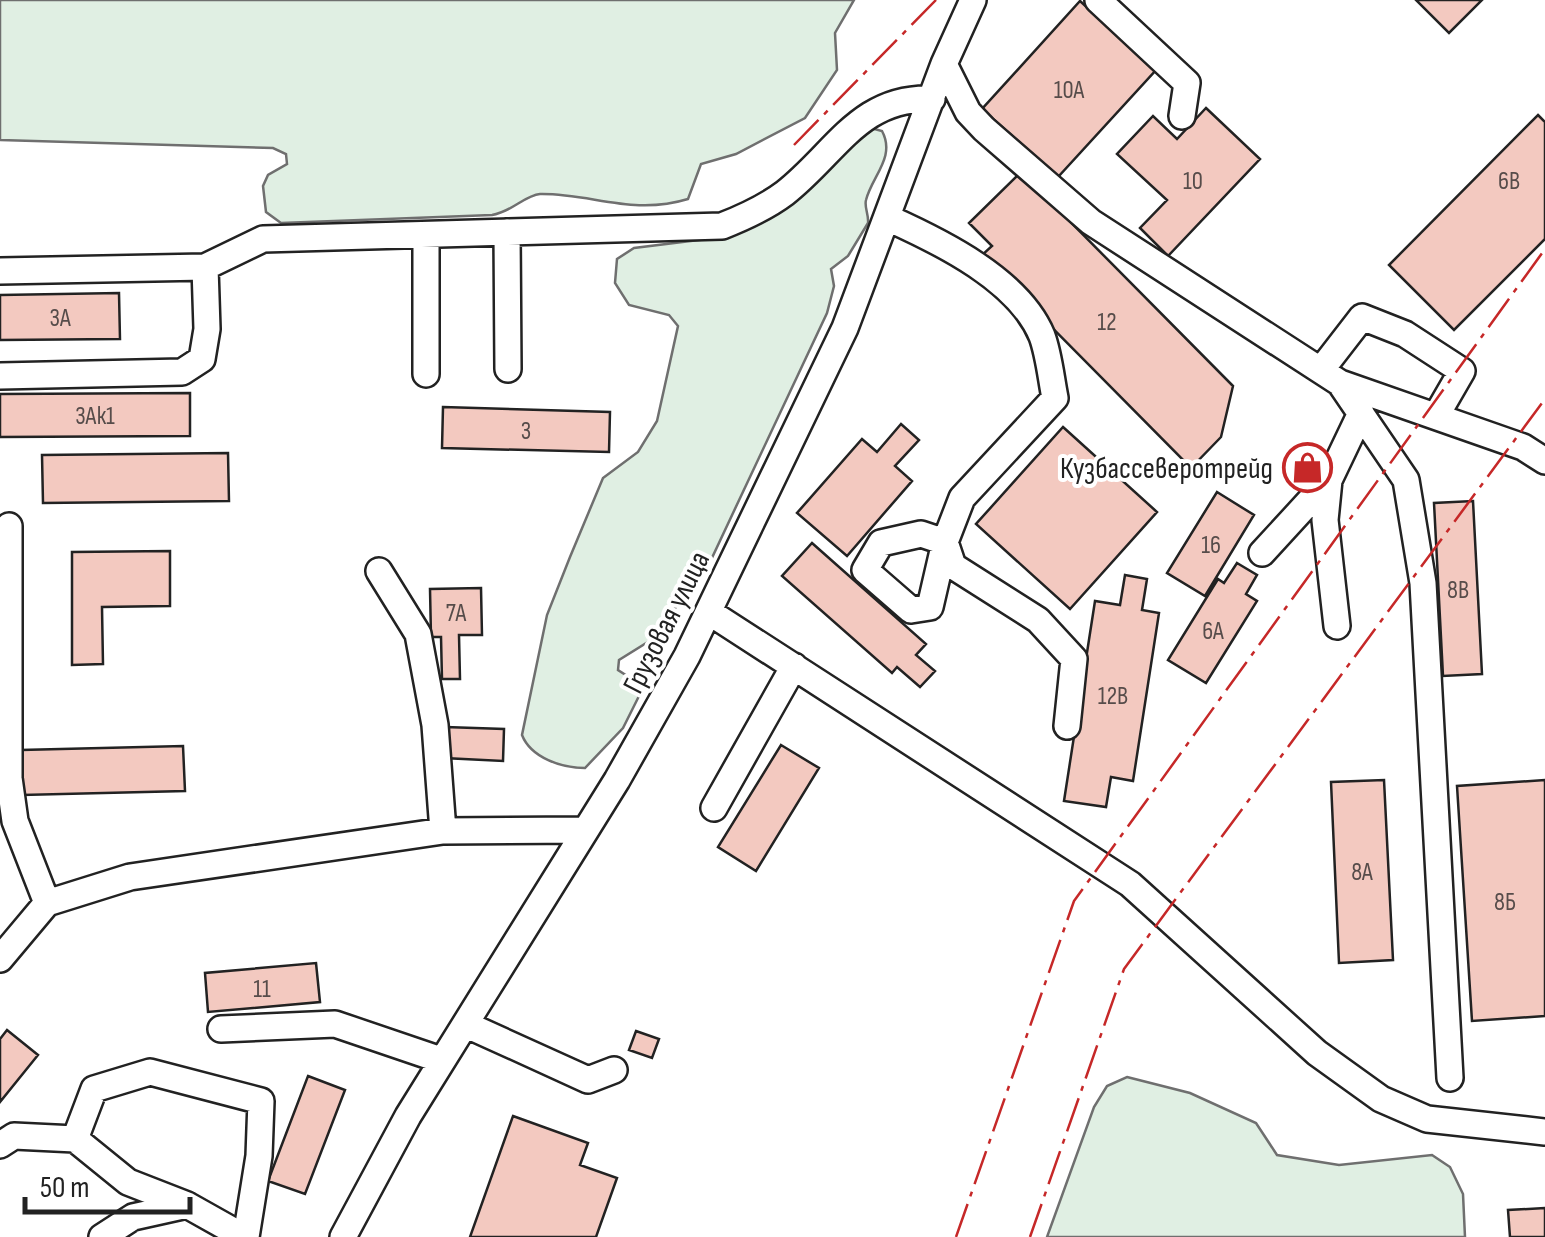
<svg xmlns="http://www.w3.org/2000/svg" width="1545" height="1237" viewBox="0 0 1545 1237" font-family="'Sofia Sans Condensed',sans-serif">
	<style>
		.green { fill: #e0efe3; stroke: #6f6f6f; stroke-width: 2.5 }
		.building { fill: #f3c9c0; stroke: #222; stroke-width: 2.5 }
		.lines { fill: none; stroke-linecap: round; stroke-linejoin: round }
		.minor-casing { stroke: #222; stroke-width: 30 }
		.minor { stroke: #fff; stroke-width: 25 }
		.power { stroke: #c62828; stroke-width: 2.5; stroke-dasharray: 35 8 5 8; stroke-linecap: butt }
		.labels { text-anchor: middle; stroke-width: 8; stroke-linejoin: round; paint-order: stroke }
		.number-label { font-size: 25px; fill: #564c4a }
		.poi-label { font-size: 30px; fill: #222; stroke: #fff; text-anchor: end }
		.street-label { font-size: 30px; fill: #222; stroke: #fff }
	</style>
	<rect width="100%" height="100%" fill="#fff"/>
	<path class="green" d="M0 0H854L835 33 837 70 805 118 736 154 701 164 688 199C632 216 591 193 540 194 525 195 512 212 492 215L281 223 266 212 263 186 268 175 287 164 286 154 273 148 0 140Z
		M867 127 882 131C896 157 872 176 866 200 864 207 869 215 868 223L848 256 831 269 834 286 827 313 710 562 651 640 619 660 618 670 632 679 639 696 623 728 585 768C562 768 531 758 522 735L547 615 570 557 603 478 638 452 657 421 678 326 669 315 629 305 615 283 617 259 634 248 731 236Z
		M1127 1077 1190 1093 1256 1123 1277 1155 1339 1165 1432 1155 1450 1167 1463 1194 1465 1237H1047L1094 1107 1107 1086Z"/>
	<path class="building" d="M1416 0H1482L1449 33Z
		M1080 1 1156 70 1058 177 982 109Z
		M1206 108 1260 159 1168 256 1140 228 1167 200 1117 154 1153 116 1177 139Z
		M1538 115 1545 122V239L1454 330 1389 265Z
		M1021 172 1233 386 1221 437 1191 468 981 256 992 246 969 223Z
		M119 293 120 339 0 340V295Z
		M190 393V436L0 437V394Z
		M443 407 610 412 609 452 442 448Z
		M901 424 919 440 895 466 912 481 847 556 797 513 862 439 877 452Z
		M1063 427 1157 512 1070 609 976 524Z
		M228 453 229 501 43 503 42 455Z
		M1217 492 1254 515 1205 596 1167 573Z
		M1473 501 1482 674 1443 676 1434 503Z
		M812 543 926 644 916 655 935 671 920 687 897 667 892 673 782 576Z
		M170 551V606L102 607 103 664 72 665V552Z
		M1237 563 1257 575 1246 594 1257 601 1206 683 1168 660 1218 579 1224 583Z
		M1125 575 1147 579 1142 610 1159 613 1133 781 1111 777 1106 807 1064 801 1095 601 1120 605Z
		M481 588 482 635H459L460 679H442L441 637H431L430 589Z
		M445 727 504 729 503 761 444 758Z
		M781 745 819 768 756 871 718 847Z
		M183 746 185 791 22 795 21 750Z
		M1384 780 1393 960 1339 963 1331 782Z
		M1545 780V1016L1472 1021 1457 786Z
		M316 963 320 1002 208 1012 205 973Z
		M7 1030 38 1055 0 1102V1039Z
		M636 1031 659 1039 652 1058 629 1050Z
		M308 1076 345 1090 305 1194 268 1181Z
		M513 1116 588 1143 580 1165 617 1178 596 1237H470Z
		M1545 1208V1237H1510L1508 1210Z"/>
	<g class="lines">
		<defs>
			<path id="minor" d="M1098 0 1187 83 1182 116
				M944 64 968 112 984 129 1091 222 1340 383 1523 447 1545 461
				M890 219C941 242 1019 280 1042 336 1049 355 1051 378 1055 398L962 498 945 542 953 566 1038 620 1074 659 1067 726
				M507 232 508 369
				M426 235V374
				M0 271 205 267 263 239 722 226C745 217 765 208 785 193 836 153 860 96 932 99
				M1321 370 1362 317 1405 334 1462 371 1436 416
				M0 376 182 372 202 359 207 329 205 267
				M1340 383 1406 480 1423 583 1450 1078
				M9 526V778L15 821 47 903
				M921 534 945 542 930 607 911 610 865 570 881 543Z
				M1262 553 1329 480
				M379 571 418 634 435 725 443 831
				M709 612 1130 884 1317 1053 1381 1099 1427 1119 1545 1132
				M1337 626 1325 520 1329 480 1361 413
				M714 808 794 666
				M0 959 47 903 130 877 443 831 585 830
				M467 1025 588 1080 614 1070
				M221 1029 335 1024 441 1060
				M75 1139 94 1089 150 1072 261 1101 259 1156 246 1237
				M0 1145 14 1136 75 1139 128 1182 187 1205 244 1237
				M102 1237 133 1217 187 1205
				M343 1237 408 1116 617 780 687 656 845 328 944 64 973 0"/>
		</defs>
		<use href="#minor" class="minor-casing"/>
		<use href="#minor" class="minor"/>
		<path class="power" d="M794 145 936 0
			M956 1237 1074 901 1545 249
			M1030 1237 1124 969 1545 399"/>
	</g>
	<defs>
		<symbol id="shop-ring" viewBox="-11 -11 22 22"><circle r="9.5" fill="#fff" stroke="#c62828" stroke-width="1.5"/><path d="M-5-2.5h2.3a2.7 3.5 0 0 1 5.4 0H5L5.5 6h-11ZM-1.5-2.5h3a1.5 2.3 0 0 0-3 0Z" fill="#c62828"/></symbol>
	</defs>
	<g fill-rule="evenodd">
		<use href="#shop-ring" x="1280" y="440" width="55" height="55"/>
	</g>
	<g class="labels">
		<g class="number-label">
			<text x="1069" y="98">10А</text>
			<text x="1193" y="189">10</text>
			<text x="1509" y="189">6В</text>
			<text x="60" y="326">3А</text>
			<text x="1107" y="330">12</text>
			<text x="95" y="424">3Ак1</text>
			<text x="526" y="439">3</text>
			<text x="1211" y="553">16</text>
			<text x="1458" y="598">8В</text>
			<text x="456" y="621">7А</text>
			<text x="1213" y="639">6А</text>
			<text x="1113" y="704">12В</text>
			<text x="1362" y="880">8А</text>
			<text x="1505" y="910">8Б</text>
			<text x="262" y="997">11</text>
		</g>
		<g class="poi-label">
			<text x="1273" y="478">Кузбассеверотрейд</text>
		</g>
		<g class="street-label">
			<text transform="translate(666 622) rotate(-63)" y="10">Грузовая улица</text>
		</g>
	</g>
	<path d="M25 1197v15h165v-15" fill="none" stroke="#222222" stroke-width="5"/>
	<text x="40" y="1197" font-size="30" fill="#222222" stroke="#ffffff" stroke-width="8" paint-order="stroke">50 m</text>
</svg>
